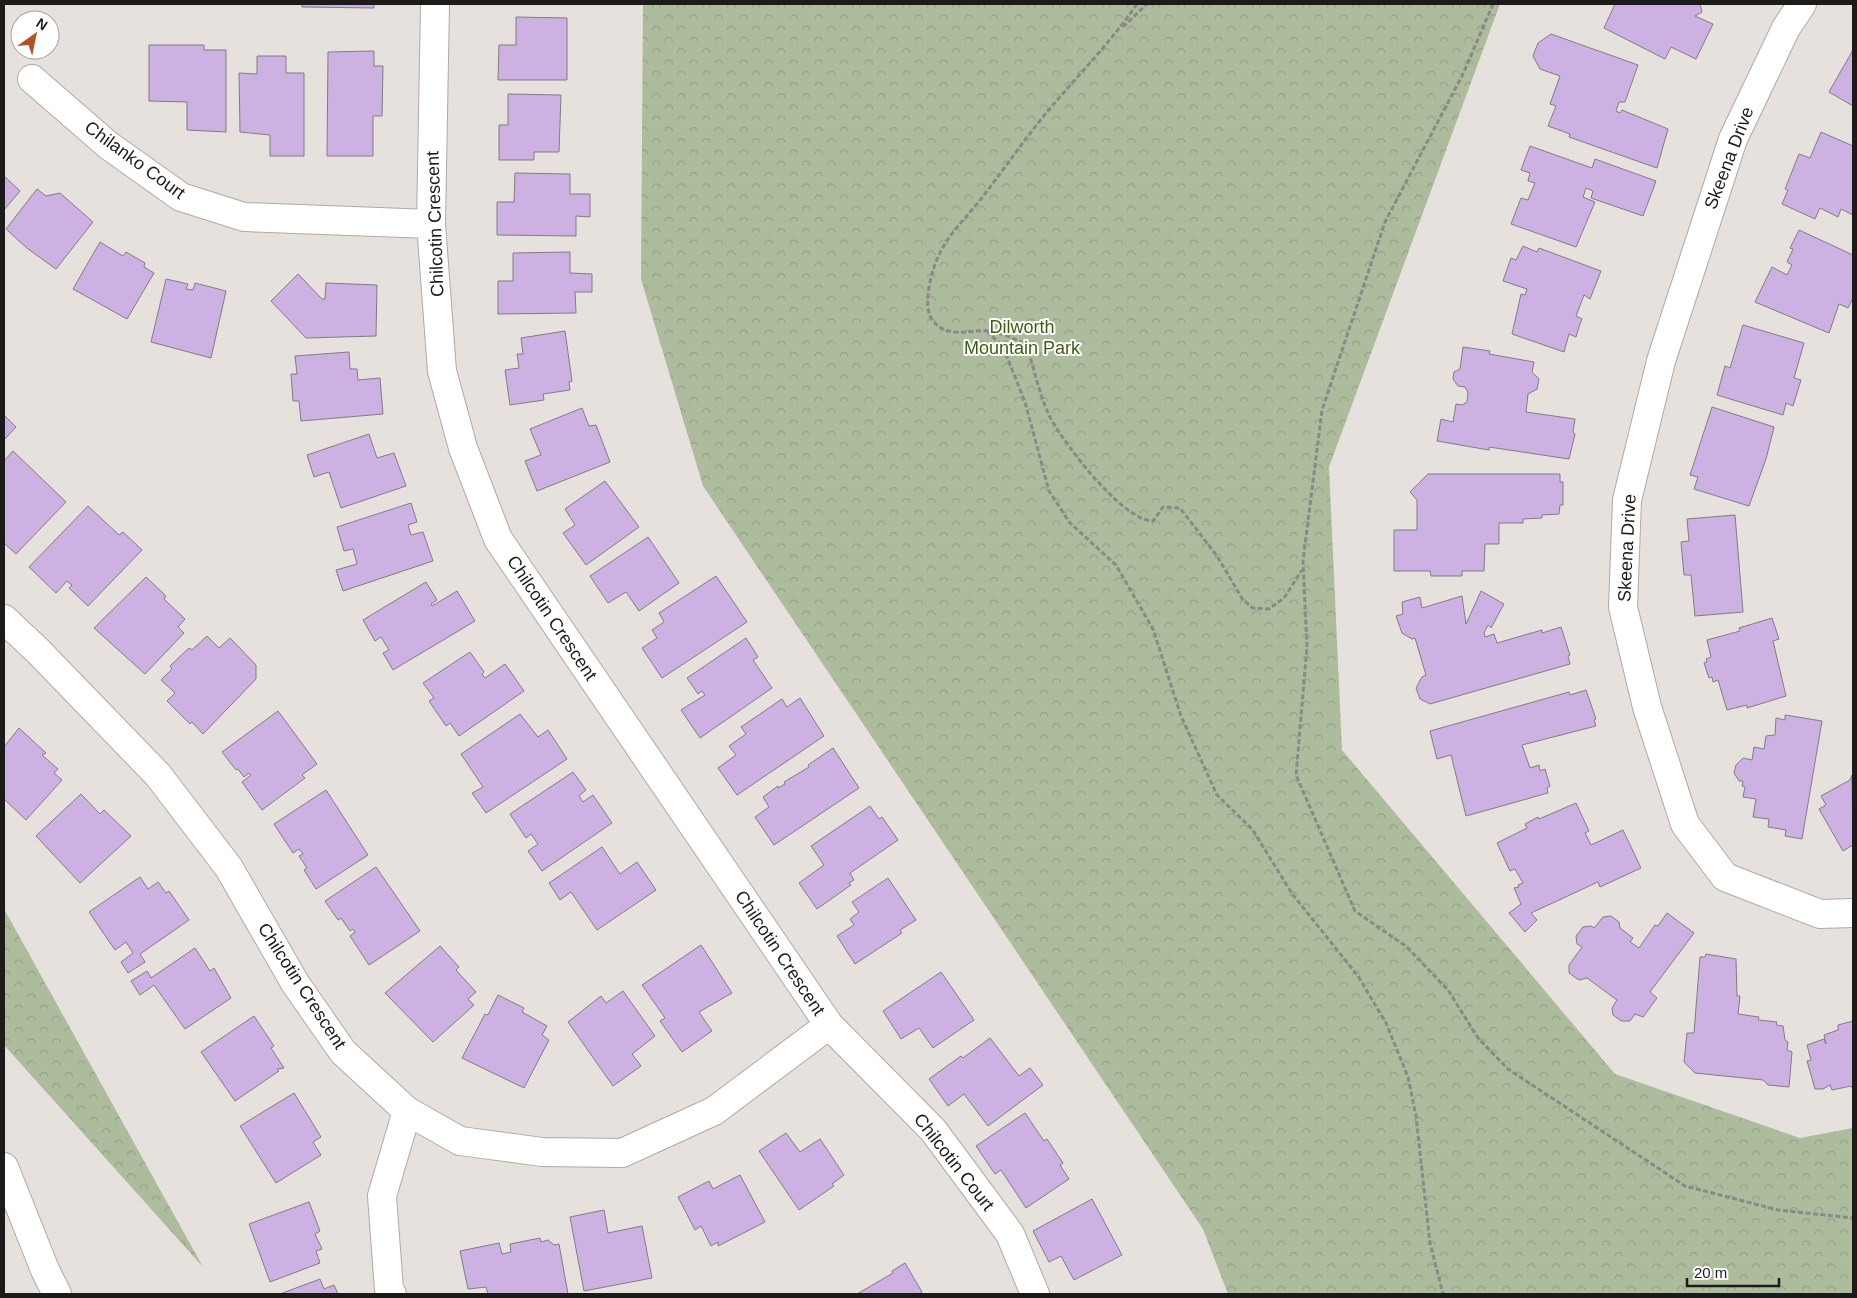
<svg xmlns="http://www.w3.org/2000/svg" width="1857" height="1298" viewBox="0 0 1857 1298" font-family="Helvetica,sans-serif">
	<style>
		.forest { fill: url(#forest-crowns) }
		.building { fill: #cdb1e3; stroke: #807d83 }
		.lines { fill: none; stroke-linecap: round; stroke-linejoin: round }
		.street-casing { stroke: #afaaa5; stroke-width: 30 }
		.path { stroke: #8c8885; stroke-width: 3; stroke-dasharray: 5 2.5; stroke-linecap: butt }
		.street { stroke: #fff; stroke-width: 28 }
		.labels { text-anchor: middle; stroke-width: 4; stroke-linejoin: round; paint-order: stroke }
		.street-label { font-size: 18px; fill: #1d1b19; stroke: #fff }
		.park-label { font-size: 18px; fill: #3f5b0e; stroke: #fff }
	</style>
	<defs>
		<pattern id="forest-crowns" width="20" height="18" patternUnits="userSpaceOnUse" patternTransform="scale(1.25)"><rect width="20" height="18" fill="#acbc9c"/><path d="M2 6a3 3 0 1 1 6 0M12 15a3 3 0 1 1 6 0" fill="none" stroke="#94a186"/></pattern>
	</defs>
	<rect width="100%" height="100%" fill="#e6e1dc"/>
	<path class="forest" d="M643 4H1500L1329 467 1342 750 1615 1074 1800 1138 1853 1128V1294H1228L1203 1229 703 486 641 279Z
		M4 909 203 1267 4 1045Z"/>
	<path class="building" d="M302 4H374V8L302 7Z
		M1615 4H1700L1702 12 1695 16 1713 24 1696 59 1671 47 1665 59 1604 28Z
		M516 17 567 18V80H498L499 45H516Z
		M1551 34 1638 65 1625 102H1619L1616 111 1620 113 1622 110 1668 129 1657 168 1569 137 1570 134 1548 126 1556 106 1550 104 1560 76 1540 69 1533 56 1538 43Z
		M149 45H204V50H226V132L187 130V102L149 101Z
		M1853 50V106L1829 92Z
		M374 51V66H383L382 116H373V156H327L328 52Z
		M257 56H286V73H304V156H270V135L240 132 239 73 257 74Z
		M508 94 561 95 559 152H534V160H499V125H508Z
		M1821 132 1853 146V215L1841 209 1838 217 1820 208 1815 219 1782 204 1788 190 1785 189 1799 154 1810 158Z
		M1530 146 1592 168 1595 159 1656 181 1643 216 1591 198 1593 191 1586 188 1583 197 1595 202 1576 247 1511 224 1521 198 1528 200 1535 183 1528 181 1530 173 1521 170Z
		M515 173 570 174V194H590V217L576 216V236L497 235V202H514Z
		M4 176 20 191 4 210Z
		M37 189 46 196 60 193 93 222 56 269 28 249 6 229Z
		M1799 230 1853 255V298L1848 308 1839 304 1829 333 1755 302 1772 267 1787 275 1792 265 1787 262 1793 249 1790 248Z
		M100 242 123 256 126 252 145 263 144 267 154 273 127 319 73 289Z
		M1523 246 1537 252 1539 248 1601 271 1590 299 1584 295 1576 316 1582 319 1579 327 1576 337 1569 334 1564 352 1512 334 1521 294 1525 295 1527 289 1503 281 1511 258 1516 260Z
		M570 252V273L592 274V292H575L576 313 498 314V281H513V253Z
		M298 274 322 299H325L326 283 377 285 376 336 306 338 271 301Z
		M166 279 188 284 186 289 193 290 195 283 226 291 211 358 151 342Z
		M1743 325 1804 343 1794 378 1801 380 1793 406 1786 403 1783 415 1717 395 1725 366 1730 368Z
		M565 331 572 381 569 382 570 390 543 394 544 400 510 405 505 370 519 368 517 354H523L521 338Z
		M1463 347 1490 351 1489 354 1534 362 1532 372 1539 379 1537 389 1528 394 1526 412 1575 419 1573 432 1575 434 1569 459 1489 447V450L1437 441 1441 419 1453 422 1456 404 1462 405 1467 402 1468 392 1465 387 1458 386 1453 379 1454 372 1460 369Z
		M349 352 350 369H357L358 380 380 378 383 414 301 421 299 401H293L291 374H297L295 356Z
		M1712 407 1774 427 1766 459 1749 506 1694 489 1698 477 1690 475Z
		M582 408 589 426 596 425 610 462 537 491 525 461 541 455 530 429Z
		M4 415 16 427 4 440Z
		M369 434 377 458 394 453 406 486 341 508 329 472 314 477 307 455Z
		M13 451 66 502 16 554 4 543V461Z
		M1428 474H1560V482H1563V505H1560L1559 514 1542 515V518L1523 519V523H1499V544H1485L1484 571H1462V576H1431L1430 571H1394V530H1417V500L1410 492Z
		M605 481 639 527 586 565 563 533 575 525 565 509Z
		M411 503 417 522 408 525 411 535 423 532 433 561 343 591 336 570 357 564 353 549 344 551 337 527Z
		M88 506 119 535 123 532 142 550 88 606 69 588 72 585 67 581 56 593 29 567Z
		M1735 515 1743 612 1695 616 1691 575H1684L1681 542 1689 541 1687 519Z
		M648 537 679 583 639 611 626 592 608 603 590 576Z
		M716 576 747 622 662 678 642 648 657 638 652 630 664 622 659 613Z
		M146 577 166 596 164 599 185 619 178 627 184 633 145 674 94 628Z
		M426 582 437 600 431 604 432 606 457 591 475 621 393 670 383 653 389 650 381 637 375 641 363 620Z
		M1481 591 1504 604 1491 628 1488 625 1484 633 1485 637 1494 634 1497 643 1542 630V633L1561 627 1570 655 1568 656 1570 664 1430 704 1420 699 1416 688 1422 677 1426 675 1415 638 1412 639 1402 633 1396 616 1403 614 1402 602 1420 597 1422 608 1462 596 1466 624Z
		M1772 618 1779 639 1773 641 1786 696 1747 708V705L1727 710 1718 680 1713 682 1712 677 1709 678 1704 663 1707 662 1706 659 1711 657 1707 640 1740 631 1739 628Z
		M207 636 219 648 230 638 256 665V679L203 734 192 722 190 724 167 701 175 693 161 680 172 669 170 666 189 648 192 650Z
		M746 638 758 657 753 660 772 688 700 738 681 710 705 695 702 691 698 694 687 678Z
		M470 652 484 672 482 674 485 678 505 664 524 691 459 736 450 723 446 726 429 701 434 698 423 683Z
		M1586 690 1596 719 1594 720 1596 726 1522 745 1530 768 1539 765 1540 771 1545 769 1550 786 1547 788 1548 793 1466 816 1451 755 1437 759 1430 731 1569 692 1570 695Z
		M800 698 824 736 737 795 718 768 736 755 729 746 746 734 741 727 782 699 787 707Z
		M278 711 317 764 302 775 305 778 262 810 242 782 251 775 249 773 244 777 238 769 236 770 222 752Z
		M520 714 538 737 548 730 567 759 486 813 472 793 483 787 461 754Z
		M1785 715 1822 721 1802 839 1785 836 1786 830 1768 827 1769 819 1753 817 1756 799 1743 797 1745 787 1742 786 1743 781H1739L1734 773 1736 765 1743 758 1752 760 1754 747 1764 749 1766 736 1775 735 1776 718 1785 720Z
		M19 728 46 753 42 755 58 769 54 773 62 780 26 820 4 799V747Z
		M833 748 859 788 774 845 755 817 769 807 763 797 778 786V788L785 784 784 782 809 767 808 765Z
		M573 772 586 790 579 796 583 802 593 795 612 823 542 871 528 851 538 844 531 834 526 838 510 814Z
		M1852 775 1853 845 1843 851 1819 809 1826 805 1821 796 1850 780Z
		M326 790 368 855 316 889 304 870 307 868 299 856 303 854 299 849 293 853 274 824Z
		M81 794 100 814 104 810 131 836 80 883 36 836Z
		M1576 803 1589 831 1585 833 1591 845 1623 830 1641 868 1600 887 1598 882 1531 913 1537 920 1525 932 1509 913 1521 904 1514 888 1519 887 1518 885 1523 883 1515 869 1510 871 1497 843 1527 828 1525 824 1538 817 1539 819Z
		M870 806 879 819 882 817 898 840 850 873 854 880 849 883 851 885 817 909 799 883 824 865 811 846Z
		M602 847 620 874 637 862 656 890 597 930 571 892 560 900 549 883Z
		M376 867 420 931 369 965 350 936 355 932 353 929 350 931 341 918 338 920 325 901Z
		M140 877 148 889 158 882 166 893 169 891 189 920 140 954 145 962 128 973 121 962 133 953 126 942 115 950 89 912Z
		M888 878 916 920 900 930 902 933 855 964 837 936 854 925 850 919 859 912 852 902Z
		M1667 913 1694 933 1650 992 1657 998 1643 1017 1635 1014 1630 1021H1621L1613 1015 1612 1008 1617 1000 1587 978 1579 980 1569 973V965L1582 947 1577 944 1576 936 1583 927 1591 926 1594 928 1603 917 1611 916 1619 922 1620 928 1633 938 1630 942 1639 948 1655 925 1658 926Z
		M701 945 732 993 699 1012 712 1031 682 1052 660 1021 665 1018 642 985Z
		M440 946 459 967 456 970 476 992 468 999 474 1005 433 1042 385 993Z
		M195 948 210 971 214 968 231 998 185 1029 154 985 140 995 131 981 147 971 151 978Z
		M1706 954 1736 959 1737 996H1740L1738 1014 1759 1017 1758 1020 1777 1022 1776 1025 1783 1026 1785 1040 1788 1042 1787 1050 1792 1052 1789 1087 1768 1085 1763 1080 1695 1073 1684 1062 1687 1033H1694L1700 957H1705Z
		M941 972 974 1020 933 1048 919 1028 901 1039 883 1011Z
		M623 991 655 1036 632 1054 641 1066 613 1086 568 1022 601 996 606 1003Z
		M498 995 524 1008 522 1012 547 1026 542 1035 549 1040 524 1088 462 1058 485 1014 488 1015Z
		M254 1016 274 1046 271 1048 284 1068 277 1069 279 1071 235 1101 201 1052Z
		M1853 1021V1089L1851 1086 1832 1090 1830 1085 1823 1089H1815L1807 1061 1811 1060 1807 1045 1824 1039 1826 1044 1824 1035 1838 1030V1025Z
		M990 1038 1019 1076 1030 1068 1043 1085 988 1126 964 1094 948 1106 929 1079 961 1056 963 1058Z
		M294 1093 321 1137 313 1142 321 1155 276 1183 240 1126Z
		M1025 1113 1044 1141 1047 1139 1063 1163 1060 1165 1069 1179 1026 1208 1001 1170 995 1174 976 1146Z
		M786 1133 800 1152 820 1139 844 1175 832 1184 834 1186 799 1210 759 1151Z
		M740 1175 765 1222 718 1246V1242L711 1246 701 1226 695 1230 678 1197 709 1181 713 1189Z
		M1092 1199 1122 1255 1074 1280 1061 1256 1049 1262 1033 1231Z
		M309 1202 320 1231 315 1234 322 1249 316 1251 320 1263 270 1282 249 1224Z
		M604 1210 608 1233 642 1226 652 1278 584 1291 570 1217Z
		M540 1238 541 1242 548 1240 554 1245 559 1244 568 1294H488L486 1287 468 1289 460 1251 499 1243 502 1254 511 1252 510 1244Z
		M905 1263 922 1292 919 1294H857L893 1273 892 1271Z
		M320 1279 324 1289 334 1285 338 1294H280Z"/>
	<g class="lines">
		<defs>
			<path id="street" d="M1802 4 1786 28 1733 139 1661 361 1627 500 1623 607 1647 707 1685 824 1725 877 1820 914 1853 913
				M32 79 108 145 181 197 244 217 431 224
				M4 619 38 651 158 775 229 868 295 983 343 1052 407 1111 460 1141 542 1152 622 1153 714 1111 829 1025 498 539 463 448 442 371 431 224 435 4
				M829 1025 933 1130 1010 1234 1035 1294
				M4 1167 45 1270 57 1294
				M392 1294 389 1290 382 1196 407 1111"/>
		</defs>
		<use href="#street" class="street-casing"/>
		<path class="path" d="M1137 4C1109 45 1074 79 1043 117 1021 144 1002 172 981 199 967 217 950 232 940 253 932 268 921 307 933 321 950 341 973 327 994 332 1005 334 1016 340 1026 344 1034 367 1039 395 1050 417 1064 444 1123 521 1153 521L1163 507 1180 508 1217 556 1243 600 1253 608 1269 609 1284 598 1302 570
			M1493 4 1463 74 1385 222 1322 410 1303 561 1307 647 1296 775 1355 911 1407 947 1448 990 1478 1038 1508 1069 1685 1186 1778 1210 1853 1218
			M1123 27 1147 4
			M987 331 1003 347 1025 402 1049 491 1070 523 1116 565 1153 629 1181 716 1217 795 1252 829 1293 895 1358 976 1386 1023 1408 1077 1416 1116 1430 1243 1443 1294"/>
		<use href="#street" class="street"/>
	</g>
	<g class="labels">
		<g class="street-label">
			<text transform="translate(1729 158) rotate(-69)" y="6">Skeena Drive</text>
			<text transform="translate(135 160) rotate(36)" y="6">Chilanko Court</text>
			<text transform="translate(435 224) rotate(-92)" y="6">Chilcotin Crescent</text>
			<text transform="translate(1627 548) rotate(-87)" y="6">Skeena Drive</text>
			<text transform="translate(552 618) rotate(56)" y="6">Chilcotin Crescent</text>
			<text transform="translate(780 953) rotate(56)" y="6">Chilcotin Crescent</text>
			<text transform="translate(302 986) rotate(57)" y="6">Chilcotin Crescent</text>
			<text transform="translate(954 1162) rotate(52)" y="6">Chilcotin Court</text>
		</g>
		<g class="park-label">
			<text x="1022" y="333">Dilworth<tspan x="1022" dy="21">Mountain Park</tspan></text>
		</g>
	</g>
	<rect width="1857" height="1298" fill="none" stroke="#1d1b19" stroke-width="10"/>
	<g transform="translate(35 35) rotate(33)"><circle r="24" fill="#ffffff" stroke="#a5a4a3"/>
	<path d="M0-4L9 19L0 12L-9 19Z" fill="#b65027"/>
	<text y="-8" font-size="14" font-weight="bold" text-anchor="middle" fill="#1d1b19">N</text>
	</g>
	<path d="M1687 1278v8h92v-8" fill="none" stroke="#1d1b19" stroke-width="2.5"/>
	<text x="1694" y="1278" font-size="15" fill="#1d1b19" stroke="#ffffff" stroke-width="4" paint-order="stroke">20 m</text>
</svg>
